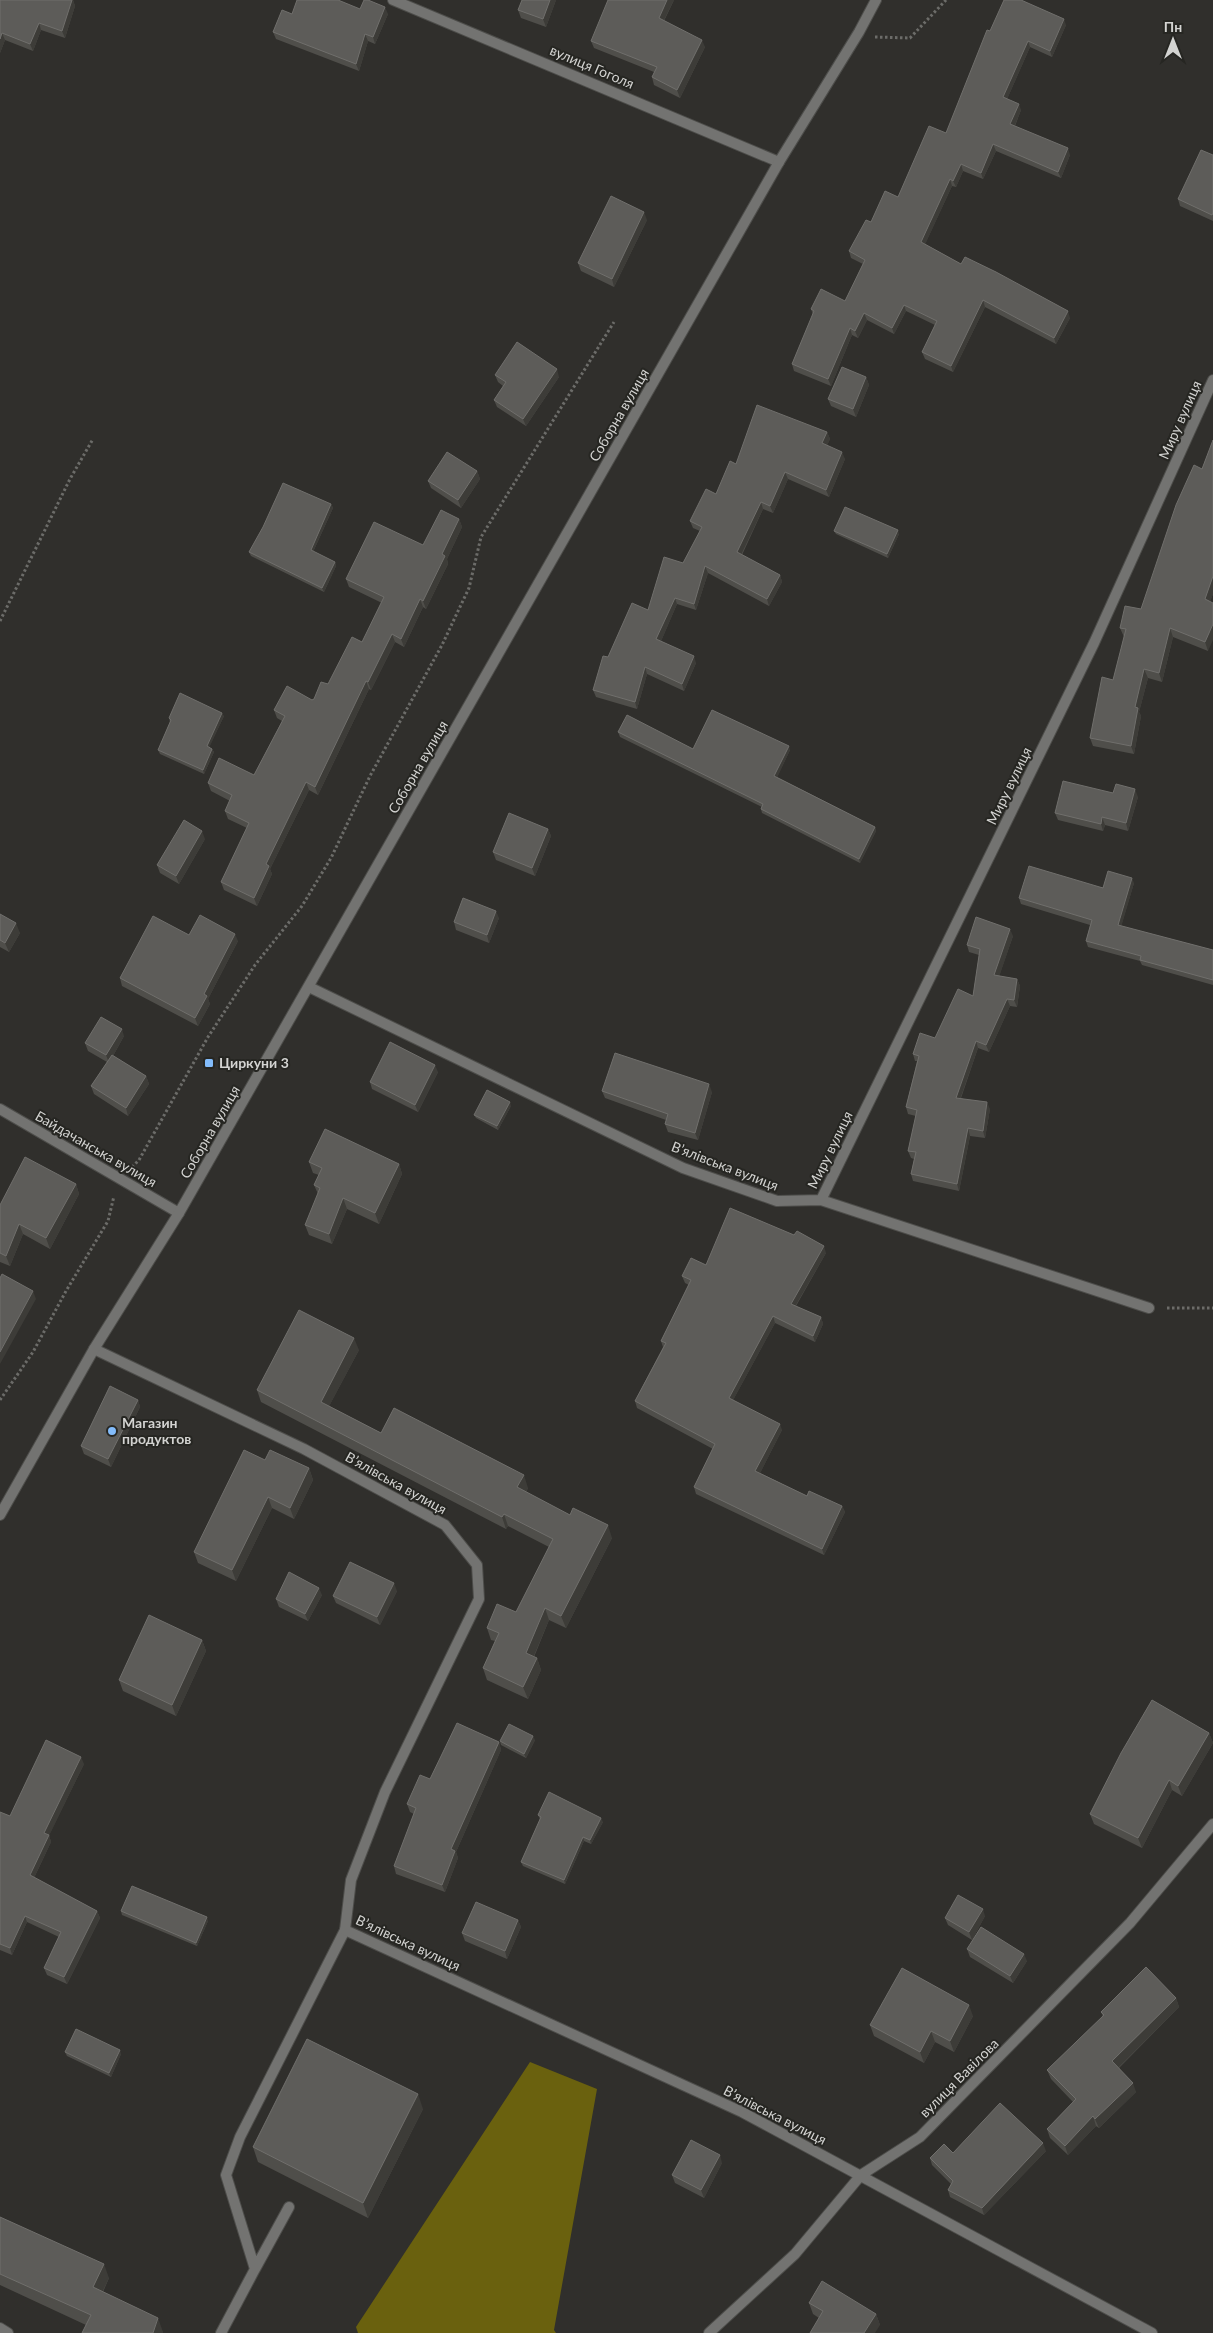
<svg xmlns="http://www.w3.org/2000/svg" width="1213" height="2333" viewBox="0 0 1213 2333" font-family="Lato,sans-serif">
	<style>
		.forest { fill: #6a610e }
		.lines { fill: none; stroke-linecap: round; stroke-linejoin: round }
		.service-casing { stroke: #4d4d4a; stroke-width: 12 }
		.minor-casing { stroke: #4d4d4a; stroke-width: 12 }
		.tertiary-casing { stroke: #4d4d4a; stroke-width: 12 }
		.path { stroke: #6c6c69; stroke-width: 3; stroke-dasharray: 2.5 2.5; stroke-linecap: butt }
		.service { stroke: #737371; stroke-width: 10 }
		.minor { stroke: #737371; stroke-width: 10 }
		.tertiary { stroke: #737371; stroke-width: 10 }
		.wall { fill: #4f4e4a }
		.shaded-wall { fill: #3d3c38 }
		.building { fill: #5d5c59; stroke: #706f6c }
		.poi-dot { fill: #83bcfb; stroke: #262622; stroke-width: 2 }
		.labels { text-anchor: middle; stroke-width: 4; stroke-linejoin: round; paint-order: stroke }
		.street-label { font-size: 14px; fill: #d3d3d1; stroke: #262622 }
		.poi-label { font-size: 14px; font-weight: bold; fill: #d3d3d1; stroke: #262622; text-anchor: start }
	</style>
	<rect width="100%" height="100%" fill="#302f2c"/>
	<path class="forest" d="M530 2062 597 2089 554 2330 556 2333H358L356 2327Z"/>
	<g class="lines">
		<defs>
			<path id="service" d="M255 2269 289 2207
				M0 2328 8 2333
				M221 2333 255 2269 226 2175 240 2137 345 1930"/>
			<path id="minor" d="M393 0 779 162
				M309 987 683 1168 777 1201 821 1200 1149 1308
				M0 1109 179 1213
				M821 1200 1094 643 1213 380
				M94 1349 304 1449 445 1525 477 1565 479 1599 385 1792 351 1880 345 1930 742 2112 1152 2333
				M709 2333 795 2254 861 2175 920 2137 1130 1923 1213 1824"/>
			<path id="tertiary" d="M0 1515 94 1349 179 1213 779 162 859 32 876 0"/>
		</defs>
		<use href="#service" class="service-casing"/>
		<use href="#minor" class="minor-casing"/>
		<use href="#tertiary" class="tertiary-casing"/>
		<path class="path" d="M875 37 910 38 946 0
			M0 621 70 479 93 439
			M132 1167 139 1160 208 1037 255 965 302 906 331 858 370 776 442 645 469 588 481 537 614 322
			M1167 1308H1213
			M0 1400 33 1352 66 1291 108 1221 114 1196"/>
		<use href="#service" class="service"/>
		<use href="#minor" class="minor"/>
		<use href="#tertiary" class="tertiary"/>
	</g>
	<path class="wall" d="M0 0H73L75 6 65 38 41 30 33 51 5 40 0 53Z
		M556 0 546 27 521 18 518 10Z
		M674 0 664 21 705 47 680 98 654 85 652 77 654 72 594 48 591 41Z
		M360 9 388 14 375 44 368 41 359 71 276 39 273 32 292 14Z
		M1066 25 1052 57 1030 47 1007 99 1021 110 1015 126 1070 155 1061 178 996 151 983 179 963 171 956 187 952 186 925 244 961 264 1070 318 1056 344 985 307 953 372 925 359 922 352 935 325 906 311 894 334 867 320 858 338 852 335 831 386 794 371 792 364 813 315 811 309 845 301 863 264 851 258 849 251 871 222 898 197 946 133 990 31Z
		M1213 155V221L1180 206 1178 199Z
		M647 220 614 287 581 271 578 263Z
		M495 375 559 377 526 426 497 407 494 400 503 386 498 382Z
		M866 377 869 385 856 417 831 406 828 399Z
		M827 432 830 439 827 445 845 459 829 497 788 479 773 513 763 509 742 555 780 575 782 582 769 606 708 573 696 610 677 604 661 641 696 663 684 691 647 674 637 709 596 697 593 690 608 657 648 610 683 563 700 531 693 528 690 521 716 494 736 464Z
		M1213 440V594L1210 601 1208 651 1173 637 1162 682 1148 678 1139 712 1141 716 1134 754 1093 746 1090 738 1113 680 1124 637 1120 628 1141 609 1202 469Z
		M477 471 480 479 461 508 431 488 428 481Z
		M331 504 333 508 313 552 335 562 336 566 324 592 251 556 249 552Z
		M459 519 462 527 447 559 448 564 426 609 423 607 404 647 395 642 371 690 369 689 318 795 309 790 270 869 272 874 257 906 224 890 221 882 247 828 228 819 225 811 230 801 211 791 208 783 254 775 282 721 277 718 274 710 314 699 328 684 362 642 382 603 349 587 346 579 423 545Z
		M834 531 899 534 888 558 836 534Z
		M224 716 209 747 212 749 214 752 204 774 160 754 158 750 170 722 169 718Z
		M618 732 693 749 790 750 777 777 875 827 876 831 860 863 762 813 761 809 762 807 620 737Z
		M1113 793 1138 797 1128 831 1105 825 1103 831 1058 820 1055 813Z
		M548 829 551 836 535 876 496 860 493 852Z
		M205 839 179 884 160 873 157 865Z
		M1134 883 1121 926 1213 950V985L1142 965 1140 961 1088 947 1086 941 1090 925 1021 904 1019 898Z
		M0 914 20 933 9 952 0 947Z
		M499 918 489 943 456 930 454 922Z
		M189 935 238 941 208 999 210 1004 198 1026 122 986 120 978Z
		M1013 936 999 976 1017 979 1020 986 1017 1007 1010 1006 989 1052 978 1048 961 1098 990 1109 985 1138 970 1136 959 1191 913 1181 911 1174 914 1159 911 1158 908 1151 916 1116 908 1114 906 1107 917 1061H915L913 1054 935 1038 973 996 979 955 969 952 967 945Z
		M124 1036 113 1056 146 1076 149 1084 128 1116 94 1094 91 1086 107 1062 88 1051 85 1043Z
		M438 1072 418 1112 372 1089 370 1082Z
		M602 1091 712 1092 698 1140 668 1132 665 1124 666 1120 605 1098Z
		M511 1106 498 1130 476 1118 474 1115Z
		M309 1162 399 1164 402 1174 379 1224 347 1209 332 1244 309 1235 305 1225 318 1194 314 1185 319 1175 313 1173Z
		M76 1184 79 1194 50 1249 23 1234 10 1266 0 1262V1205Z
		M826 1253 796 1306 821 1317 823 1324 815 1342 775 1323 733 1400 782 1430 760 1473 807 1496 842 1506 845 1512 824 1555 696 1494 694 1487 713 1449 637 1408 635 1401 663 1347 661 1341 689 1285 685 1283 682 1276 706 1265Z
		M359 1350 329 1406 381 1433 528 1488 526 1492 612 1538 566 1628 549 1620 534 1657 537 1658 541 1670 528 1699 487 1680 483 1668 495 1641 491 1640 487 1628 516 1612 549 1547 508 1526 506 1529 261 1402 257 1390Z
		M138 1400 140 1407 111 1467 84 1454 81 1446Z
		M265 1460 309 1468 313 1480 294 1519 272 1508 236 1581 198 1563 194 1552Z
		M397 1591 380 1625 336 1603 333 1596Z
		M322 1595 308 1621 279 1607 276 1599Z
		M202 1640 206 1651 176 1716 123 1691 119 1680Z
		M1209 1733 1213 1743 1182 1796 1172 1790 1142 1848 1094 1824 1090 1814Z
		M535 1740 526 1758 501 1745 500 1741Z
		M499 1742 501 1750 456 1852 458 1858 445 1892 396 1874 394 1866 414 1814 410 1812 407 1804 430 1779Z
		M84 1764 49 1835 51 1842 34 1878 97 1911 100 1918 67 1984 47 1975 44 1968 59 1937 27 1922 12 1955 0 1950V1812L10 1816Z
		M538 1815 603 1822 591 1844 584 1841 565 1884 523 1866 521 1862 540 1819Z
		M121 1911 208 1921 197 1946 122 1915Z
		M985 1916 972 1940 948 1925 945 1918Z
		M518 1920 521 1927 507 1959 465 1941 462 1933Z
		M967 1949 1027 1961 1013 1983 970 1957Z
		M1176 1998 1179 2007 1119 2068 1136 2092 1099 2128 1096 2126 1068 2155 1050 2138 1047 2129 1073 2102 1051 2079 1047 2070 1103 2017 1101 2012Z
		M973 2016 954 2052 935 2042 924 2063 874 2036 870 2025Z
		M65 2052 121 2054 111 2077 67 2056Z
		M423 2109 368 2218 258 2162 253 2147Z
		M1046 2151 984 2215 950 2197 948 2190 951 2184 932 2165 930 2158 953 2153Z
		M722 2163 704 2198 675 2183 672 2175Z
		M0 2217 109 2278 103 2292 163 2332V2333H82L86 2325 0 2285Z
		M809 2303 876 2314 880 2325 819 2318 813 2314Z"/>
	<path class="shaded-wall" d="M72 0H73L75 6 65 38 62 31Z
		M550 0H556L546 27 543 19Z
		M667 0H674L661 26 659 18Z
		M385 7 388 14 375 44 373 37Z
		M1064 19 1066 25 1052 57 1050 51Z
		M39 23 41 30 33 51 30 44Z
		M2 33 5 40 0 53V39Z
		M365 34 368 41 359 71 356 64Z
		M702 40 705 47 680 98 677 90Z
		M1028 41 1030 47 1005 104 1003 97Z
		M1019 104 1021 110 1013 130 1010 124Z
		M993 144 996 151 983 179 981 173Z
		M1068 148 1070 155 1061 178 1058 172Z
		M961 164 963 171 956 187 953 181Z
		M950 179 952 186 923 249 921 242Z
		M644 212 647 220 614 287 612 279Z
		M983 300 985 307 953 372 951 366Z
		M904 305 906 311 894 334 892 328Z
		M1068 311 1070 318 1056 344 1054 338Z
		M864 313 867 320 858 338 855 331Z
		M850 328 852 335 831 386 828 379Z
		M557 369 559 377 526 426 523 419Z
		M866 377 869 385 856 417 853 409Z
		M827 432 830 439 825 450 822 443Z
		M842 452 845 459 829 497 826 490Z
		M477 471 480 479 461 508 458 500Z
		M785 472 788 479 773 513 770 506Z
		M761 502 763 509 739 559 737 552Z
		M331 504 333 508 312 554 311 550Z
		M459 519 462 527 447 559 448 564 426 609 423 601 442 554Z
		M898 530 899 534 888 558 887 554Z
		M335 562 336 566 324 592 322 588Z
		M705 566 708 573 696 610 694 604Z
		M780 575 782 582 769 606 767 599Z
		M1213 576V594L1208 608 1205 599Z
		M675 598 677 604 659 646 656 639Z
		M420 599 423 607 404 647 401 639Z
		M1213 624V640L1208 651 1205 642Z
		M1170 628 1173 637 1162 682 1159 673Z
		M392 634 395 642 371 690 368 682Z
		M694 656 696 663 684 691 682 684Z
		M645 667 647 674 637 709 635 702Z
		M1144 669 1148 678 1139 712 1141 716 1134 754 1131 746 1135 707Z
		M366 681 369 689 318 795 315 787Z
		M222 713 224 716 208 750 207 746Z
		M789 746 790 750 776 780 774 776Z
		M212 749 214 752 204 774 203 770Z
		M306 782 309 790 270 869 272 874 257 906 254 898 266 864Z
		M1135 789 1138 797 1128 831 1126 823Z
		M1102 817 1105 825 1103 831 1101 824Z
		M875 827 876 831 860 863 859 859Z
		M548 829 551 836 535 876 532 868Z
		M202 831 205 839 179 884 176 876Z
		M1132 878 1134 883 1120 931 1118 925Z
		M496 911 499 918 489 943 487 935Z
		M16 923 20 933 9 952 5 943Z
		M1010 929 1013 936 997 983 994 975Z
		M235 934 238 941 208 999 210 1004 198 1026 195 1018 204 994Z
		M1017 979 1020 986 1017 1007 1014 1000Z
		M1007 999 1010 1006 989 1052 986 1045Z
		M122 1029 124 1036 109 1063 106 1055Z
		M976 1041 978 1048 958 1105 956 1098Z
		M435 1065 438 1072 418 1112 415 1105Z
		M146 1076 149 1084 128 1116 126 1108Z
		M709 1084 712 1092 698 1140 695 1133Z
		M510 1102 511 1106 498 1130 497 1126Z
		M987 1102 990 1109 985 1138 983 1131Z
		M968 1128 970 1136 959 1191 957 1184Z
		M399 1164 402 1174 379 1224 375 1213Z
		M76 1184 79 1194 50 1249 46 1238Z
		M343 1198 347 1209 332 1244 329 1234Z
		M19 1224 23 1234 10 1266 6 1256Z
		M824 1246 826 1253 793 1310 791 1304Z
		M33 1291 36 1299 0 1364V1352Z
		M773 1316 775 1323 731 1404 729 1398Z
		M821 1317 823 1324 815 1342 813 1336Z
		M354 1338 359 1350 325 1414 321 1402Z
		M138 1400 140 1407 111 1467 108 1459Z
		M780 1424 782 1430 758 1477 755 1471Z
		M309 1468 313 1480 294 1519 290 1508Z
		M524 1475 528 1488 522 1500 517 1487Z
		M268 1497 272 1508 236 1581 232 1570Z
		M842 1506 845 1512 824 1555 822 1549Z
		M504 1514 508 1526 506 1529 502 1517Z
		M608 1525 612 1538 566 1628 561 1616Z
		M394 1583 397 1591 380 1625 377 1617Z
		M319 1588 322 1595 308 1621 305 1614Z
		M545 1608 549 1620 530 1665 526 1653Z
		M202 1640 206 1651 176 1716 172 1705Z
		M537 1658 541 1670 528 1699 523 1687Z
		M1209 1733 1213 1743 1182 1796 1178 1786Z
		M533 1736 535 1740 526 1758 524 1754Z
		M499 1742 501 1750 456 1852 458 1858 445 1892 442 1885 451 1849Z
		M81 1757 84 1764 47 1840 44 1833Z
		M1169 1780 1172 1790 1142 1848 1138 1838Z
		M601 1818 603 1822 591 1844 590 1840Z
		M49 1835 51 1842 32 1882 30 1875Z
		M583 1837 584 1841 565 1884 564 1880Z
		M983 1909 985 1916 972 1940 969 1932Z
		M97 1911 100 1918 67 1984 64 1977Z
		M25 1916 27 1922 12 1955 10 1948Z
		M207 1917 208 1921 197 1946 196 1943Z
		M518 1920 521 1927 507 1959 505 1951Z
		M1024 1954 1027 1961 1013 1983 1010 1976Z
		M1176 1998 1179 2007 1116 2070 1112 2061Z
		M969 2005 973 2016 954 2052 950 2041Z
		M931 2031 935 2042 924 2063 920 2052Z
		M120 2050 121 2054 111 2077 109 2073Z
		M1133 2083 1136 2092 1099 2128 1095 2119Z
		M418 2094 423 2109 368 2218 363 2203Z
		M1093 2116 1096 2126 1068 2155 1065 2146Z
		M1043 2143 1046 2151 984 2215 982 2208Z
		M720 2155 722 2163 704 2198 701 2190Z
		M104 2264 109 2278 98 2301 93 2287Z
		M876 2314 880 2325 875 2333H864Z
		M158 2318 163 2332V2333H153Z"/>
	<path class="building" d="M0 0H72L62 31 39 23 30 44 2 33 0 39Z
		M297 0H338L360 9 364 0H368L385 7 373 37 365 34 356 64 273 32 282 10 292 14Z
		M522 0H550L543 19 518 10Z
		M608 0H667L659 18 702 40 677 90 652 77 657 67 591 41Z
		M1004 0H1021L1064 19 1050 51 1028 41 1003 97 1019 104 1010 124 1068 148 1058 172 993 144 981 173 961 164 953 181 950 179 921 242 961 264 965 257 996 272 1068 311 1054 338 983 300 951 366 922 352 937 321 904 305 892 328 864 313 855 331 850 328 828 379 792 364 814 311 811 309 821 289 845 301 865 260 849 251 866 220 871 222 885 191 898 197 929 126 946 133 987 30 990 31Z
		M1201 150 1213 155V213L1212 215 1178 199Z
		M611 196 644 212 612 279 578 263Z
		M517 342 557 369 523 419 494 400 506 382 495 375Z
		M842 367 866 377 853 409 828 399Z
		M757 405 827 432 822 443 842 452 826 490 785 472 770 506 761 502 737 552 780 575 767 599 705 566 694 604 675 598 656 639 694 656 682 684 645 667 635 702 593 690 603 656 608 657 632 603 648 610 664 557 683 563 702 527 690 521 706 489 716 494 730 461 736 464Z
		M1213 440V576L1205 599 1213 603V624L1205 642 1170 628 1159 673 1144 669 1135 707 1138 708 1131 746 1090 738 1102 677 1113 680 1126 629 1120 628 1125 606 1141 609 1176 505 1194 465 1202 469Z
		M447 452 477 471 458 500 428 481Z
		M283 483 331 504 311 550 335 562 322 588 249 552 263 527Z
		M845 507 898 530 887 554 834 531Z
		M441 510 459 519 442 554 445 556 423 601 420 599 401 639 392 634 368 682 366 681 315 787 306 782 266 864 269 866 254 898 221 882 249 823 225 811 232 795 208 783 219 758 254 775 285 716 274 710 287 686 312 700 314 699 321 682 328 684 352 637 362 642 384 597 346 579 374 522 423 545Z
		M180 693 222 713 207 746 212 749 203 770 158 750 171 720 169 718Z
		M712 710 789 746 774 776 875 827 859 859 761 809 763 804 618 732 627 715 693 749Z
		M1063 781 1113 793 1116 784 1135 789 1126 823 1102 817 1101 824 1055 813Z
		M509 813 548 829 532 868 493 852Z
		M184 820 202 831 176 876 157 865Z
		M1029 866 1103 888 1108 871 1132 878 1118 925 1213 950V980L1140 960 1141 956 1086 941 1092 920 1019 898Z
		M463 898 496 911 487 935 454 922Z
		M0 914 16 923 5 943 0 940Z
		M200 915 235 934 204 994 207 996 195 1018 120 978 153 916 189 935Z
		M976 917 1010 929 994 975 1017 979 1014 1000 1007 999 986 1045 976 1041 956 1098 987 1102 983 1131 968 1128 957 1184 911 1174 916 1152 908 1151 917 1110 906 1107 919 1056 913 1054 920 1033 935 1038 958 989 973 996 980 949 967 945Z
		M101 1017 122 1029 106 1055 85 1043Z
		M390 1042 435 1065 415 1105 370 1082Z
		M615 1053 709 1084 695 1133 665 1124 668 1114 602 1091Z
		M112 1055 146 1076 126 1108 91 1086Z
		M487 1090 510 1102 497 1126 474 1115Z
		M325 1129 399 1164 375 1213 343 1198 329 1234 305 1225 320 1188 314 1185 322 1168 309 1162Z
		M25 1157 76 1184 46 1238 19 1224 6 1256 0 1253V1205Z
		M730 1208 794 1235 797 1231 824 1246 791 1304 821 1317 813 1336 773 1316 729 1398 780 1424 755 1471 807 1496 809 1491 842 1506 822 1549 694 1487 715 1444 635 1401 666 1343 661 1341 691 1280 682 1276 691 1258 706 1265Z
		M2 1274 33 1291 0 1352V1278Z
		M299 1310 354 1338 321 1402 381 1433 394 1408 524 1475 517 1487 570 1515 573 1508 608 1525 561 1616 545 1608 526 1653 537 1658 523 1687 483 1668 499 1633 487 1628 497 1604 516 1612 553 1539 504 1514 502 1517 257 1390Z
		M110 1386 138 1400 108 1459 81 1446Z
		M244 1450 265 1460 270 1450 309 1468 290 1508 268 1497 232 1570 194 1552Z
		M350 1562 394 1583 377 1617 333 1596Z
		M289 1572 319 1588 305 1614 276 1599Z
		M149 1615 202 1640 172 1705 119 1680Z
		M1152 1700 1209 1733 1178 1786 1169 1780 1138 1838 1090 1814 1121 1753Z
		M457 1723 499 1742 451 1849 455 1851 442 1885 394 1866 416 1808 407 1804 420 1775 430 1779Z
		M509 1724 533 1736 524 1754 500 1741Z
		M46 1740 81 1757 44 1833 49 1835 30 1875 97 1911 64 1977 44 1968 61 1932 25 1916 10 1948 0 1944V1812L10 1816Z
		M549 1792 601 1818 590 1840 583 1837 564 1880 521 1862 541 1817 538 1815Z
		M132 1886 207 1917 196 1943 121 1911Z
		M958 1895 983 1909 969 1932 945 1918Z
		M476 1902 518 1920 505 1951 462 1933Z
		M981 1927 1024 1954 1010 1976 967 1949Z
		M1146 1967 1176 1998 1112 2061 1133 2083 1095 2119 1093 2116 1065 2146 1047 2129 1076 2099 1047 2070 1104 2015 1101 2012Z
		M902 1968 969 2005 950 2041 931 2031 920 2052 870 2025Z
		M76 2029 120 2050 109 2073 65 2052Z
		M307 2039 418 2094 363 2203 253 2147Z
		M1000 2103 1043 2143 982 2208 948 2190 953 2181 930 2158 944 2144 953 2153Z
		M691 2140 720 2155 701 2190 672 2175Z
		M0 2217 104 2264 93 2287 158 2318 153 2333H82L91 2315 0 2274Z
		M822 2281 876 2314 864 2333H810L823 2311 809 2303Z"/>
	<g class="poi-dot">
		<rect x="204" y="1058" width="10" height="10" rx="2.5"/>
		<circle cx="112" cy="1431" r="5"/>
	</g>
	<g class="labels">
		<g class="street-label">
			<text transform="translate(592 67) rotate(23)" y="5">вулиця Гоголя</text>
			<text transform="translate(619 415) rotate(-60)" y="5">Соборна вулиця</text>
			<text transform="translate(1180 420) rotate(-66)" y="5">Миру вулиця</text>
			<text transform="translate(418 767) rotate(-60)" y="5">Соборна вулиця</text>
			<text transform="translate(1009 786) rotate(-64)" y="5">Миру вулиця</text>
			<text transform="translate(210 1132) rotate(-60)" y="5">Соборна вулиця</text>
			<text transform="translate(96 1149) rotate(30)" y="5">Байдачанська вулиця</text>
			<text transform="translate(830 1150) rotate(-64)" y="5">Миру вулиця</text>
			<text transform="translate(725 1166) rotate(21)" y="5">В’ялівська вулиця</text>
			<text transform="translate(396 1483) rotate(29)" y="5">В’ялівська вулиця</text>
			<text transform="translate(408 1943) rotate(25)" y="5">В’ялівська вулиця</text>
			<text transform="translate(959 2078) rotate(-45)" y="5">вулиця Вавілова</text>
			<text transform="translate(775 2115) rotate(27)" y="5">В’ялівська вулиця</text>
		</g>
		<g class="poi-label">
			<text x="219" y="1068">Циркуни 3</text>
			<text x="122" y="1428">Магазин<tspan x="122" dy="16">продуктов</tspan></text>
		</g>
	</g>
	<g transform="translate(1173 40)" stroke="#262622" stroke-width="4" paint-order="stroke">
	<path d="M0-4L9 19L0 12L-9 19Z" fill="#d3d3d1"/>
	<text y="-8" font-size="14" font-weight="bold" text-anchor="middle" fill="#d3d3d1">Пн</text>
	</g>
</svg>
